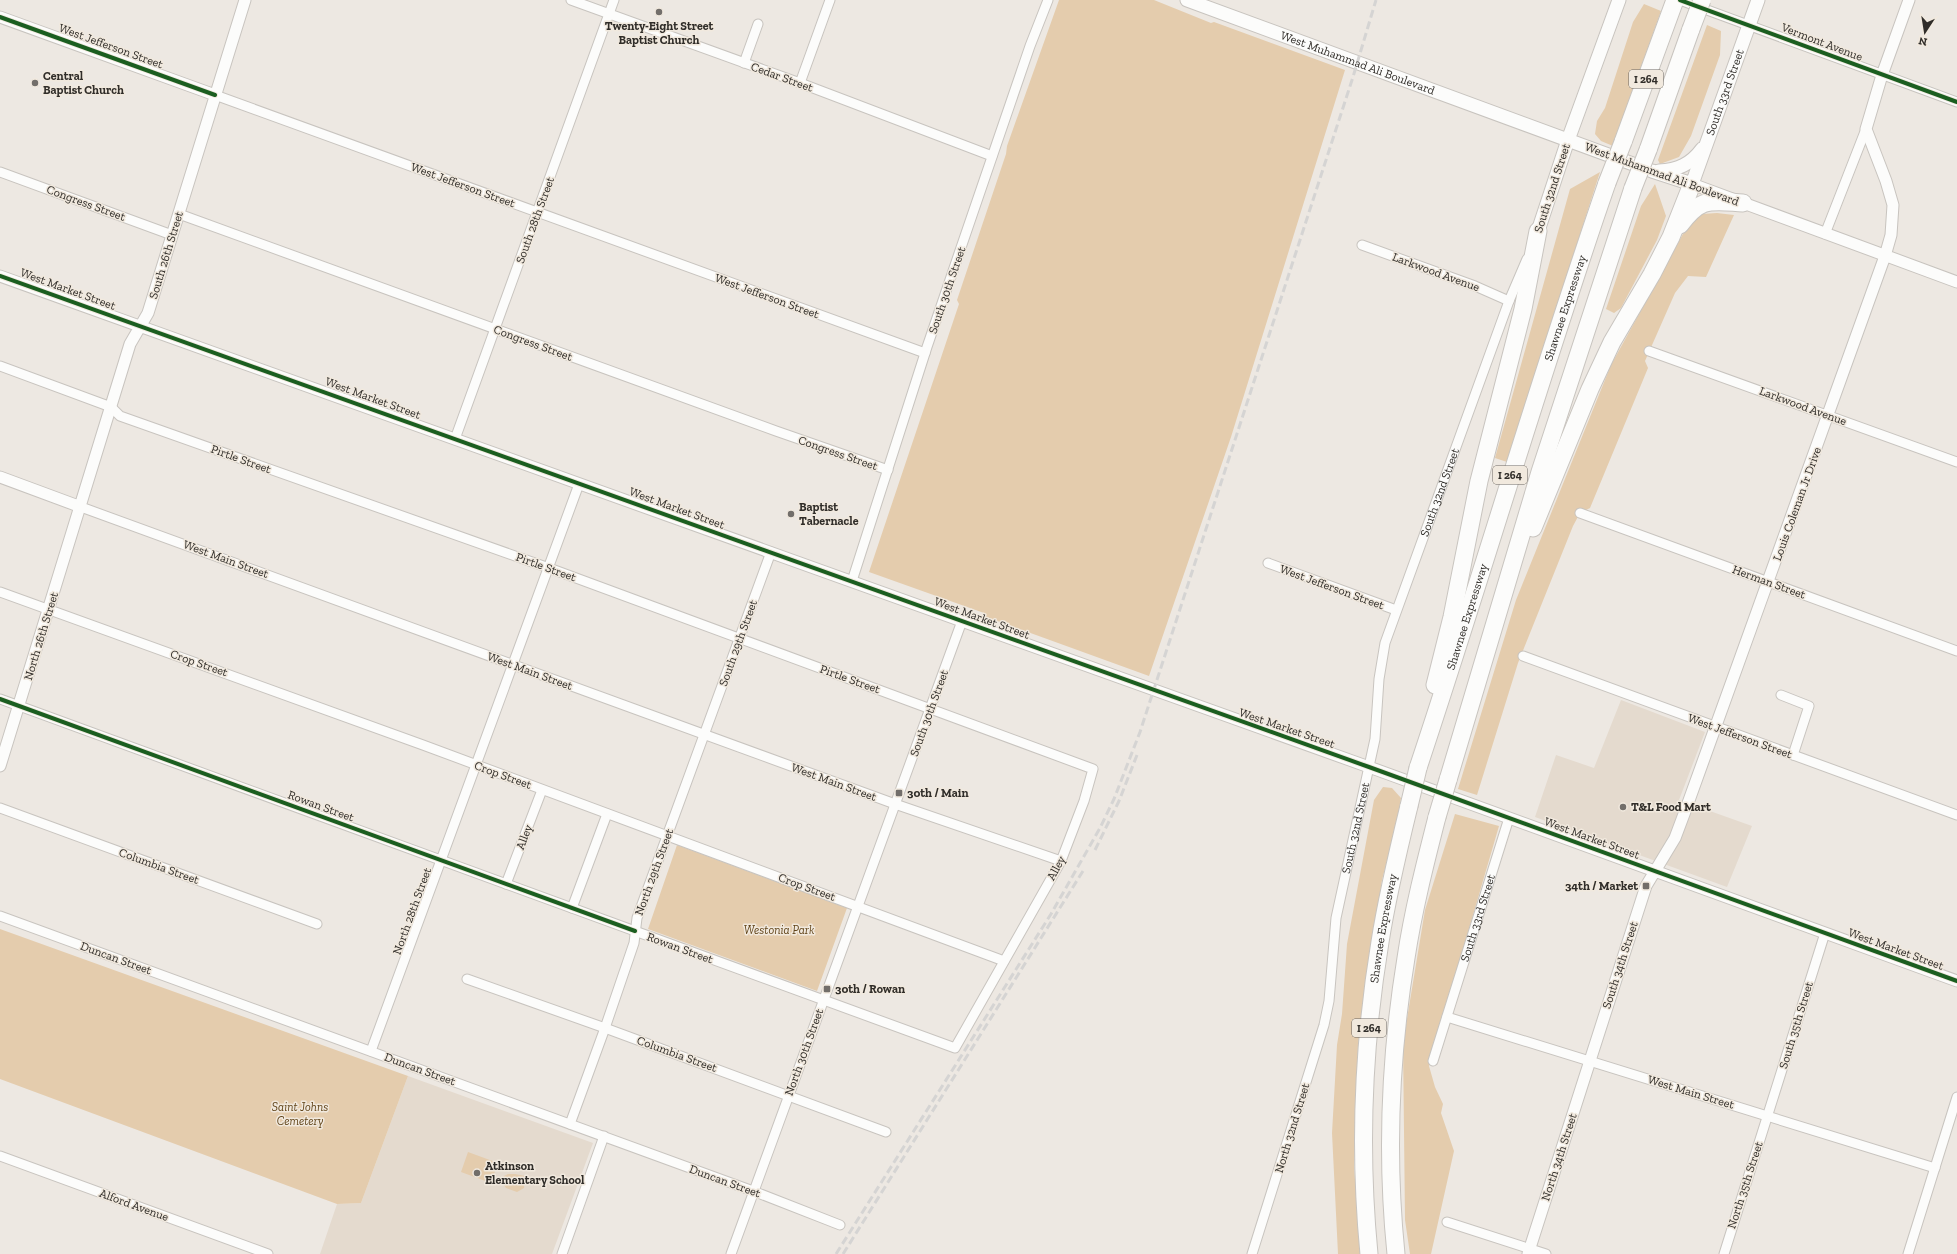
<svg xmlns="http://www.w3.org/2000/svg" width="1957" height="1254" viewBox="0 0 1957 1254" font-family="'Zilla Slab',serif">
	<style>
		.built { fill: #e4dace }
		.green { fill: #e4ccad }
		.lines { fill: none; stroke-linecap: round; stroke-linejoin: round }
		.minor-casing { stroke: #c8c4bf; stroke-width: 11 }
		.tertiary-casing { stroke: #c8c4bf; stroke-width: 13 }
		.secondary-casing { stroke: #c8c4bf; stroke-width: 15 }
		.motorway-casing { stroke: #c8c4bf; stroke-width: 19 }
		.minor { stroke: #fcfcfb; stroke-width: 9 }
		.tertiary { stroke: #fcfcfb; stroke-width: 11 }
		.secondary { stroke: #fcfcfb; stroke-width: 13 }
		.motorway { stroke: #fcfcfb; stroke-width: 17 }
		.rail { stroke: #d5d4d3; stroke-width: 3; stroke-dasharray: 8 4; stroke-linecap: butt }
		.motorway-bridge-casing { stroke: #c8c4bf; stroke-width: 19; stroke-linecap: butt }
		.motorway-bridge { stroke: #fcfcfb; stroke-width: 17 }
		.cycleway-casing { stroke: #f1e9de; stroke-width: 6 }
		.cycleway { stroke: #1b5e20; stroke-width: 4 }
		.poi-dot { fill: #726e6a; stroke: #f1e9de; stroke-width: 1.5 }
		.labels { text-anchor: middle; stroke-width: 3; stroke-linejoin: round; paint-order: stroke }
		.shield { fill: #f1e9de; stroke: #6a655f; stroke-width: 1 }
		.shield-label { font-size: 11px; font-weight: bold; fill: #302d29 }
		.poi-label { font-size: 12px; font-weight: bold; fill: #302d29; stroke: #f1e9de; text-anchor: start }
		.street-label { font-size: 12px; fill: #302d29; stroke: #f1e9de }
		.park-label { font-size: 12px; font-style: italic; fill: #614419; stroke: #f1e9de }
	</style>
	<rect width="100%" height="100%" fill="#ede8e2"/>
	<path class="built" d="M1621 700 1705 732 1679 800 1752 826 1727 887 1535 817 1556 755 1594 768Z
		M408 1076 593 1143 552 1254H320L337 1204 361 1203Z"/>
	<path class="green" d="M1059 0H1154L1211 23 1214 22 1345 70 1231 437 1149 676 986 617 984 613 869 572 959 304 957 300 1006 154 1007 146Z
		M1644 4 1661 11 1613 146 1601 141 1595 134 1597 121 1605 108 1633 22Z
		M1707 25 1721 31 1720 55 1691 136 1679 157 1660 164 1658 160Z
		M1600 172 1507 462 1495 458 1570 189Z
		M1655 184 1666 216 1657 240 1621 308 1614 313 1606 309 1641 206Z
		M1717 213 1734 215 1706 277 1688 276 1675 293 1645 361 1648 368 1590 508 1580 513 1573 526 1518 663 1477 795 1458 789 1516 600 1611 365 1689 223 1702 214Z
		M1383 787 1392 788 1401 798 1399 814 1382 880 1358 1045 1354 1167 1361 1254H1338L1332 1133 1337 1045 1342 1014 1347 944 1374 800Z
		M1455 814 1499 826 1429 1066 1435 1087 1443 1104 1441 1113 1454 1151 1431 1254H1410L1405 1220 1403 1043 1425 910Z
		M677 845 847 908 817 991 648 929Z
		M0 929 408 1076 361 1203 337 1204 0 1079Z
		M468 1152 498 1163 491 1183 461 1172Z
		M508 1174H515L525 1176 524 1188 517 1192 506 1188 501 1181 502 1177Z"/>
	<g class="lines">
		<defs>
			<g id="minor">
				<path d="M571 0 800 83 992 156"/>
				<path d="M1680 0 1957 102"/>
				<path d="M744 63 758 24"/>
				<path d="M800 83 830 0"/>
				<path d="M215 95 925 353"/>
				<path d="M0 172 172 235"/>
				<path d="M179 214 776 431 888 470"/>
				<path d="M1825 234 1866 129"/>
				<path d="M1362 245 1475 286 1509 301"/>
				<path d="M1649 351 1957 462"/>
				<path d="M0 366 111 407 120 416 549 568 1093 769 1084 801 1061 861 955 1048 0 699"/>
				<path d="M455 439 614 0"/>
				<path d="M81 507 895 804 1061 861"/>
				<path d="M1580 513 1957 651"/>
				<path d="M1268 563 1396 610"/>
				<path d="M852 581 927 347 1030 46 1048 0"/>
				<path d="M0 592 423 745 1004 961"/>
				<path d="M1523 656 1957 815"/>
				<path d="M1781 695 1809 706 1793 755"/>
				<path d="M0 808 317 924"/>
				<path d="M506 884 542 790"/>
				<path d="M572 908 607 814"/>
				<path d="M0 916 753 1191 840 1225"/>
				<path d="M467 979 605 1028 886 1132"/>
				<path d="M1447 1017 1935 1168"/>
				<path d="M371 1051 579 484"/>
				<path id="s1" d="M1433 1061 1509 818"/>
				<path d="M570 1124 605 1028 634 943 637 918 771 552"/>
				<path d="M0 1156 268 1254"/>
				<path d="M1447 1222 1546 1254"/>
				<path d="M562 1254 604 1136"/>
				<path d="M731 1254 962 621"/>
				<path id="s2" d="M1252 1254 1324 1025 1329 1001 1336 918 1375 739 1379 679 1385 643 1509 301 1527 259"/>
				<path d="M1724 1254 1825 933"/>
				<path d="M1908 1254 1957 1097"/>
			</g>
			<path id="tertiary" d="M0 17 215 95
				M1692 184 1957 282
				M0 276 1369 767 1957 981
				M0 477 81 507
				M0 766 130 344 148 313 245 0
				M1528 1254 1646 886 1675 838 1687 806 1885 256 1891 235 1893 205 1886 181 1866 129 1882 75 1909 0"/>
			<g id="secondary">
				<path id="s3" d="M1187 0 1652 171 1692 184 1758 0"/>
				<path d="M1659 171C1678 170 1691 164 1702 149"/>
				<path d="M1538 231 1568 140 1619 0"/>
			</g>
			<g id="motorway">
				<path d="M1623 142 1675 0"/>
				<path d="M1648 150 1691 29"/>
				<path d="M1680 225C1701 197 1709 201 1743 203"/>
				<path d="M1533 528 1590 389 1612 342 1652 274 1671 237 1692 184"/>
				<path d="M1435 685 1452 617 1479 481 1523 309 1538 231"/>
				<path id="s4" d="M1418 768C1483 573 1540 376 1607 183"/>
				<path d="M1448 780 1540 472 1633 188"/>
				<path id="s5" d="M1369 1254C1359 1151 1363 1045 1380 942 1387 897 1398 851 1409 806"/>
				<path d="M1396 1254C1386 1156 1390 1056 1406 958 1413 911 1425 864 1437 817"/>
			</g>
		</defs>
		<use href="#minor" class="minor-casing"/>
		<use href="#tertiary" class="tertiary-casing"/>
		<use href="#secondary" class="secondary-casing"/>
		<use href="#motorway" class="motorway-casing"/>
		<use href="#minor" class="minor"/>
		<use href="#tertiary" class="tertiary"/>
		<use href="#secondary" class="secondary"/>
		<use href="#motorway" class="motorway"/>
		<path class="rail" d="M1095 850 1119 801 1137 755
			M836 1254 1051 914 1100 828 1114 799 1140 732 1353 77 1376 0
			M843 1254 1083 871"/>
		<defs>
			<path id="motorway-bridge" d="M1691 29 1702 0
				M1607 183 1623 142
				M1633 188 1648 150
				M1409 806 1418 768
				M1437 817 1448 780"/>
		</defs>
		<use href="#motorway-bridge" class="motorway-bridge-casing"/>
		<use href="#motorway-bridge" class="motorway-bridge"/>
		<defs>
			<path id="cycleway" d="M1680 0 1957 102
				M0 17 215 95
				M0 276 1369 767 1957 981
				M0 699 635 931"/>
		</defs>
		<use href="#cycleway" class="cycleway-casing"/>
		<use href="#cycleway" class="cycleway"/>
	</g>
	<g class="poi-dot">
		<circle cx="659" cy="12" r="4"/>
		<circle cx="35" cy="83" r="4"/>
		<circle cx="791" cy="514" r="4"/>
		<rect x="895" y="789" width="8" height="8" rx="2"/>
		<circle cx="1623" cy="807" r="4"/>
		<rect x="1642" y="882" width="8" height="8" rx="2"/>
		<rect x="823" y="985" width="8" height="8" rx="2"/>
		<circle cx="477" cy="1173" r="4"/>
	</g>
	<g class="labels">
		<g class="shield">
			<rect x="1629" y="70" width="34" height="18" rx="3"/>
			<rect x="1493" y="466" width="34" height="18" rx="3"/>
			<rect x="1352" y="1019" width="34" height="18" rx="3"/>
		</g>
		<g class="shield-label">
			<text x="1646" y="83">I 264</text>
			<text x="1510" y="479">I 264</text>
			<text x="1369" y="1032">I 264</text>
		</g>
		<g class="poi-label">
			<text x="659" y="30" text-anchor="middle">Twenty-Eight Street<tspan x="659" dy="14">Baptist Church</tspan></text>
			<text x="43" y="80">Central<tspan x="43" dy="14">Baptist Church</tspan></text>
			<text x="799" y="511">Baptist<tspan x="799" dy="14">Tabernacle</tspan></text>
			<text x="907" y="797">30th / Main</text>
			<text x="1631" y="811">T&amp;L Food Mart</text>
			<text x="1638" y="890" text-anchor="end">34th / Market</text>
			<text x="835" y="993">30th / Rowan</text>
			<text x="485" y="1170">Atkinson<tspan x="485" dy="14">Elementary School</tspan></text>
		</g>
		<g class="street-label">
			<text transform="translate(1822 42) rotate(21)" y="4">Vermont Avenue</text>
			<text transform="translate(111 46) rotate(20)" y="4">West Jefferson Street</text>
			<text dy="4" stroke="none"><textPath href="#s3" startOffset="182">West Muhammad Ali Boulevard</textPath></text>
			<text transform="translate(782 77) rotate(20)" y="4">Cedar Street</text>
			<text dy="4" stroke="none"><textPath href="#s3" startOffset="635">South 33rd Street</textPath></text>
			<text transform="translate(1662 174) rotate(20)" y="4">West Muhammad Ali Boulevard</text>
			<text transform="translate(463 185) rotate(20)" y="4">West Jefferson Street</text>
			<text transform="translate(1552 188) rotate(-72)" y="4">South 32nd Street</text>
			<text transform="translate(86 203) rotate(20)" y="4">Congress Street</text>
			<text transform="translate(535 220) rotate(-70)" y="4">South 28th Street</text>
			<text transform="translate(166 255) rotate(-73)" y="4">South 26th Street</text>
			<text transform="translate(1436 272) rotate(20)" y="4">Larkwood Avenue</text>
			<text transform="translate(68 289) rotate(20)" y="4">West Market Street</text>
			<text transform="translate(947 290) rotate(-71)" y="4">South 30th Street</text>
			<text transform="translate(767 296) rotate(20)" y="4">West Jefferson Street</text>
			<text dy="4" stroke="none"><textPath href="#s4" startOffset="483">Shawnee Expressway</textPath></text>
			<text transform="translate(533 343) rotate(20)" y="4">Congress Street</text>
			<text transform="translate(373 398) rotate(20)" y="4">West Market Street</text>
			<text transform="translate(1803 406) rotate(20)" y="4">Larkwood Avenue</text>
			<text transform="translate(838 453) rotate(19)" y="4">Congress Street</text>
			<text transform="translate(241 459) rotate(20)" y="4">Pirtle Street</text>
			<text dy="4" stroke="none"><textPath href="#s2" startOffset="788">South 32nd Street</textPath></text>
			<text transform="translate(1797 504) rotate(-70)" y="4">Louis Coleman Jr Drive</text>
			<text transform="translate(677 508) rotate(20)" y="4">West Market Street</text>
			<text transform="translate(226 559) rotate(20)" y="4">West Main Street</text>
			<text transform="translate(546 567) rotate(20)" y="4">Pirtle Street</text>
			<text transform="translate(1769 582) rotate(20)" y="4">Herman Street</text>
			<text transform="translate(1332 587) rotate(20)" y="4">West Jefferson Street</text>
			<text dy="4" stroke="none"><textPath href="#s4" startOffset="159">Shawnee Expressway</textPath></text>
			<text transform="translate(982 618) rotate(20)" y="4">West Market Street</text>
			<text transform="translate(41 636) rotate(-73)" y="4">North 26th Street</text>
			<text transform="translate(738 643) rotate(-70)" y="4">South 29th Street</text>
			<text transform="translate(199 663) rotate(19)" y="4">Crop Street</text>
			<text transform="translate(530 671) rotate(20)" y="4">West Main Street</text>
			<text transform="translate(850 679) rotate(20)" y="4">Pirtle Street</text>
			<text transform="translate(929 713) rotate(-70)" y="4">South 30th Street</text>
			<text transform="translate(1287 728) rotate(19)" y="4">West Market Street</text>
			<text transform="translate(1740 736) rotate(20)" y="4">West Jefferson Street</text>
			<text transform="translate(503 775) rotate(20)" y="4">Crop Street</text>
			<text transform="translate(834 782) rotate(20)" y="4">West Main Street</text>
			<text transform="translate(321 806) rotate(20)" y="4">Rowan Street</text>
			<text dy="4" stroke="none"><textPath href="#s2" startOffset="440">South 32nd Street</textPath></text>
			<text transform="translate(524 837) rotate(-69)" y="4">Alley</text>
			<text transform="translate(1592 838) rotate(20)" y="4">West Market Street</text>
			<text transform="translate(159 866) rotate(20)" y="4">Columbia Street</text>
			<text transform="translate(1056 868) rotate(-62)" y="4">Alley</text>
			<text transform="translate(654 872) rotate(-70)" y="4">North 29th Street</text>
			<text transform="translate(807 887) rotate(20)" y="4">Crop Street</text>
			<text transform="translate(412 911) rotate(-70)" y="4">North 28th Street</text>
			<text dy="4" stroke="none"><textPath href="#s1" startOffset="150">South 33rd Street</textPath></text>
			<text dy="4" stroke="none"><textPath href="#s5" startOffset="327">Shawnee Expressway</textPath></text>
			<text transform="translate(680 948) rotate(20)" y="4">Rowan Street</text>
			<text transform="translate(1896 949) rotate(20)" y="4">West Market Street</text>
			<text transform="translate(116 958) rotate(20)" y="4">Duncan Street</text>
			<text transform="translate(1620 965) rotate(-72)" y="4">South 34th Street</text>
			<text transform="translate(1796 1025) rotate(-73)" y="4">South 35th Street</text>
			<text transform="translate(804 1052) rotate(-70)" y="4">North 30th Street</text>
			<text transform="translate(677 1054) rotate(20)" y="4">Columbia Street</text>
			<text transform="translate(420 1069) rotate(20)" y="4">Duncan Street</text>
			<text transform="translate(1691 1092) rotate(17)" y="4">West Main Street</text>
			<text transform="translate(1292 1128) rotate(-73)" y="4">North 32nd Street</text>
			<text transform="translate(1559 1157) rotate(-72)" y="4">North 34th Street</text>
			<text transform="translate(725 1181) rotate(20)" y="4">Duncan Street</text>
			<text transform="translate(1745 1185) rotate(-72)" y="4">North 35th Street</text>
			<text transform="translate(134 1205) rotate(20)" y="4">Alford Avenue</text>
		</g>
		<g class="park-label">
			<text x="779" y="934">Westonia Park</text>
			<text x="300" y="1111">Saint Johns<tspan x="300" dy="14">Cemetery</tspan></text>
		</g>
	</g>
	<g transform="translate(1925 32) rotate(192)" stroke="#f1e9de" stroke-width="3" paint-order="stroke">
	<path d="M0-3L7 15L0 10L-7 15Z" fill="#302d29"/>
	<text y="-6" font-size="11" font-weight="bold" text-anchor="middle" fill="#302d29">N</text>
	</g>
</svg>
